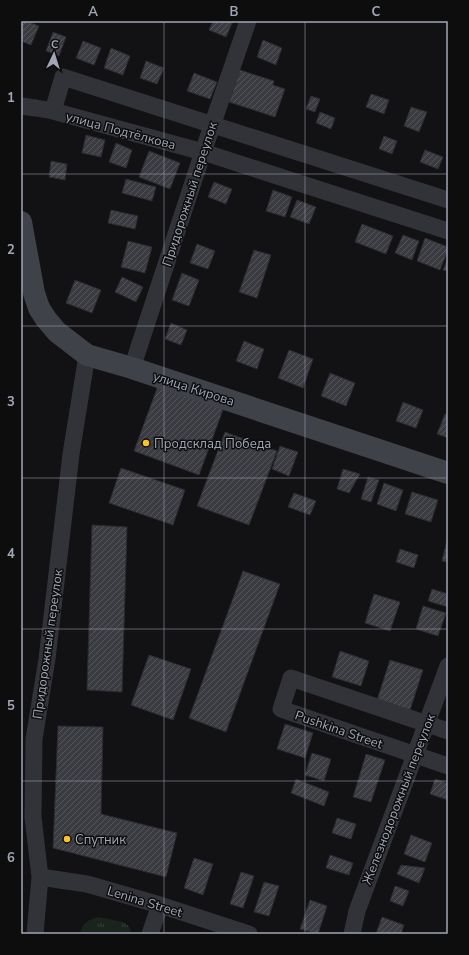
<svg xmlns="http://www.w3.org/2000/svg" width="469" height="955" viewBox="0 0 469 955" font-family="'Nunito Sans',sans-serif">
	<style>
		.grass { fill: url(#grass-tufts) }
		.building { fill: url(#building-hatch); stroke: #2c2b30 }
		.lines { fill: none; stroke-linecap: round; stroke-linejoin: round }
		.street { stroke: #323339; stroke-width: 17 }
		.secondary { stroke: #404249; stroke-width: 22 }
		.grid { fill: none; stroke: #a1a6b6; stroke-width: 1; stroke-opacity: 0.55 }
		.poi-dot { fill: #ffc31e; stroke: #0d0d0e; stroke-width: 1.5 }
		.labels { text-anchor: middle; stroke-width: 3; stroke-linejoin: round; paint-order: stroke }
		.street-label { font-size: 13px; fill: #a1a6b6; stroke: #0d0d0e }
		.poi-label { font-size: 13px; fill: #a1a6b6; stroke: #0d0d0e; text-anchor: start }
		.neatline { fill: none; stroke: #a1a6b6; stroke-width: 1.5 }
		.grid-label { font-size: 13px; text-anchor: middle; font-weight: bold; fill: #a1a6b6 }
	</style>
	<defs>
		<pattern id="grass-tufts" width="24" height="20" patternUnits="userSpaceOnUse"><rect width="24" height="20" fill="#1b231d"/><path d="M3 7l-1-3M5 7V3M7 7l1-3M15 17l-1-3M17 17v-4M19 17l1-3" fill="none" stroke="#39403c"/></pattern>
		<pattern id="building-hatch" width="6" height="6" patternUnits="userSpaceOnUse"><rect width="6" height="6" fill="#3b3b42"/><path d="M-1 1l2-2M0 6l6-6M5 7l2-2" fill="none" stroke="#54545b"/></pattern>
	</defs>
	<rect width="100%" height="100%" fill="#121113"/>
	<path class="grass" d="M98 917 123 922C128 925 131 928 131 934H80C82 923 88 920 98 917Z"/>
	<path class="building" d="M22 21H26L39 26 31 45 21 41V24Z
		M213 21H233L226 37 209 30Z
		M53 32 66 37 59 56 46 51Z
		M263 40 282 48 276 65 257 57Z
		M83 41 101 48 94 65 76 58Z
		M111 48 130 56 123 75 104 68Z
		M146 61 164 68 157 84 140 78Z
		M240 70 274 81 273 85 285 89 275 117 229 102Z
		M194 73 217 82 210 99 187 91Z
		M371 94 389 100 384 114 366 107Z
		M311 96 320 99 315 112 306 109Z
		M411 107 427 112 419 132 404 126Z
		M320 112 335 118 331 129 316 123Z
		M86 135 105 140 101 157 82 153Z
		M384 136 397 141 392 154 379 149Z
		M116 143 132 150 126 168 109 162Z
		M425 150 443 157 438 169 420 162Z
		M149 151 180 163 170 189 139 177Z
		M51 161 67 164 65 180 49 177Z
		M126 179 156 187 152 201 122 193Z
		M214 182 232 189 226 204 208 197Z
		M273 190 292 197 285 217 266 211Z
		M297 200 316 207 309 224 290 217Z
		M111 210 138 216 135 229 108 223Z
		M362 224 393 236 386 254 355 242Z
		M403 235 419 241 412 260 395 253Z
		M425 238 448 247V250L440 270 417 261Z
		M128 241 152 247 145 273 121 267Z
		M197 244 215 251 208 269 190 263Z
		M254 250 271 255 257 298 239 292Z
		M448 258V271L443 270Z
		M182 273 199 280 189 306 172 300Z
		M122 277 143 287 136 302 115 292Z
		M75 280 101 290 92 313 66 303Z
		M171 323 187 330 181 345 165 339Z
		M244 341 264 349 257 369 236 361Z
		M289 350 313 359 303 388 278 378Z
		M330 373 355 383 346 406 321 396Z
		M159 383 224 407 199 475 134 451Z
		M403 402 423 410 416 428 396 421Z
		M445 414 448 415V438L437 434Z
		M225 432 277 451 249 525 197 506Z
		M280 446 298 452 289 476 272 469Z
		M121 468 185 490 173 525 109 503Z
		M343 469 360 474 349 493 337 489Z
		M368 477 379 480 371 502 361 499Z
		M384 483 403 490 396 511 377 504Z
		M412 492 438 500 431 522 405 514Z
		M294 493 316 501 310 515 288 507Z
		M92 525 127 527 122 692 87 690Z
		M448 536V562L442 561Z
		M400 549 418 555 414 568 396 562Z
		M243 571 280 584 226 732 189 718Z
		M432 589 448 594V607L428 601Z
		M374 594 400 602 390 631 365 623Z
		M423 606 446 613 438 636 416 629Z
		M340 651 369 661 361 686 332 677Z
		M149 655 191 669 173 720 131 705Z
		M390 660 423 670 410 710 377 700Z
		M285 724 313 733 305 758 277 749Z
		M58 726 103 727 101 814 177 833 166 877 53 848Z
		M312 753 331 759 324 781 305 775Z
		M366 754 385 760 371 802 353 797Z
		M296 779 329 792 324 806 291 793Z
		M435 779 448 783V800L430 794Z
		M337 818 356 824 351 839 332 833Z
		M411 835 432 843 425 862 404 854Z
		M330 855 353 863 349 875 326 868Z
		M194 858 213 864 203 895 184 888Z
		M401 865 425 868 419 883 397 874Z
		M241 872 254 876 243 908 230 904Z
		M264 882 279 886 269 916 254 912Z
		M395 886 409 891 403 906 390 901Z
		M310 900 327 906 318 934 300 929Z
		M382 917 404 925 401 934H376Z"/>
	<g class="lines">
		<path class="street" d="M21 106 36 108 53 111 203 152 448 231
			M53 111 63 77 448 200
			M132 368 203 152 248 21
			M448 731 291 678 281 709 448 766
			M40 877 87 884 160 905 249 934
			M35 934 40 877 33 817 34 739 47 659 71 454 87 355
			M150 934 160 905
			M352 934 357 911 448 666"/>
		<path class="secondary" d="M21 222 34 293 39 308 46 319 57 332 87 355 132 368 448 473"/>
	</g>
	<path class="grid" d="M164 21V934M305 21V934M21 174H448M21 326H448M21 478H448M21 629H448M21 781H448"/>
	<g class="poi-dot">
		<circle cx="146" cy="443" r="4"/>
		<circle cx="67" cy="839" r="4"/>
	</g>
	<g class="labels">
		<g class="street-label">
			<text transform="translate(121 130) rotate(15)" y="5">улица Подтёлкова</text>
			<text transform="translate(189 194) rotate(-72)" y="5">Придорожный переулок</text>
			<text transform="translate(194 388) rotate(18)" y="5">улица Кирова</text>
			<text transform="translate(47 644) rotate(-82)" y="5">Придорожный переулок</text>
			<text transform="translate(339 729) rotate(19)" y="5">Pushkina Street</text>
			<text transform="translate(398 799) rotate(-69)" y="5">Железнодорожный переулок</text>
			<text transform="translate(145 901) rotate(17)" y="5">Lenina Street</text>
		</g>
		<g class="poi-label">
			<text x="154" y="448">Продсклад Победа</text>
			<text x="75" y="844">Спутник</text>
		</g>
	</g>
	<rect width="469" height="955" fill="none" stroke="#0d0d0e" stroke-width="44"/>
	<g transform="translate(54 54) rotate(4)" stroke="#0d0d0e" stroke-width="3" paint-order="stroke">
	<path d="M0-3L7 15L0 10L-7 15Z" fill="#a1a6b6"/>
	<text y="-6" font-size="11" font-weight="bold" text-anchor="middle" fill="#a1a6b6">С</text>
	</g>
	<rect x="22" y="22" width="425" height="911" class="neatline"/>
	<g class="grid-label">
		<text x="93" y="16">A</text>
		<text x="234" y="16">B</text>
		<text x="376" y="16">C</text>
		<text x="11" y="102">1</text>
		<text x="11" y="254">2</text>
		<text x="11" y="406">3</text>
		<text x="11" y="558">4</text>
		<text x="11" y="710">5</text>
		<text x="11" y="862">6</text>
	</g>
</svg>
